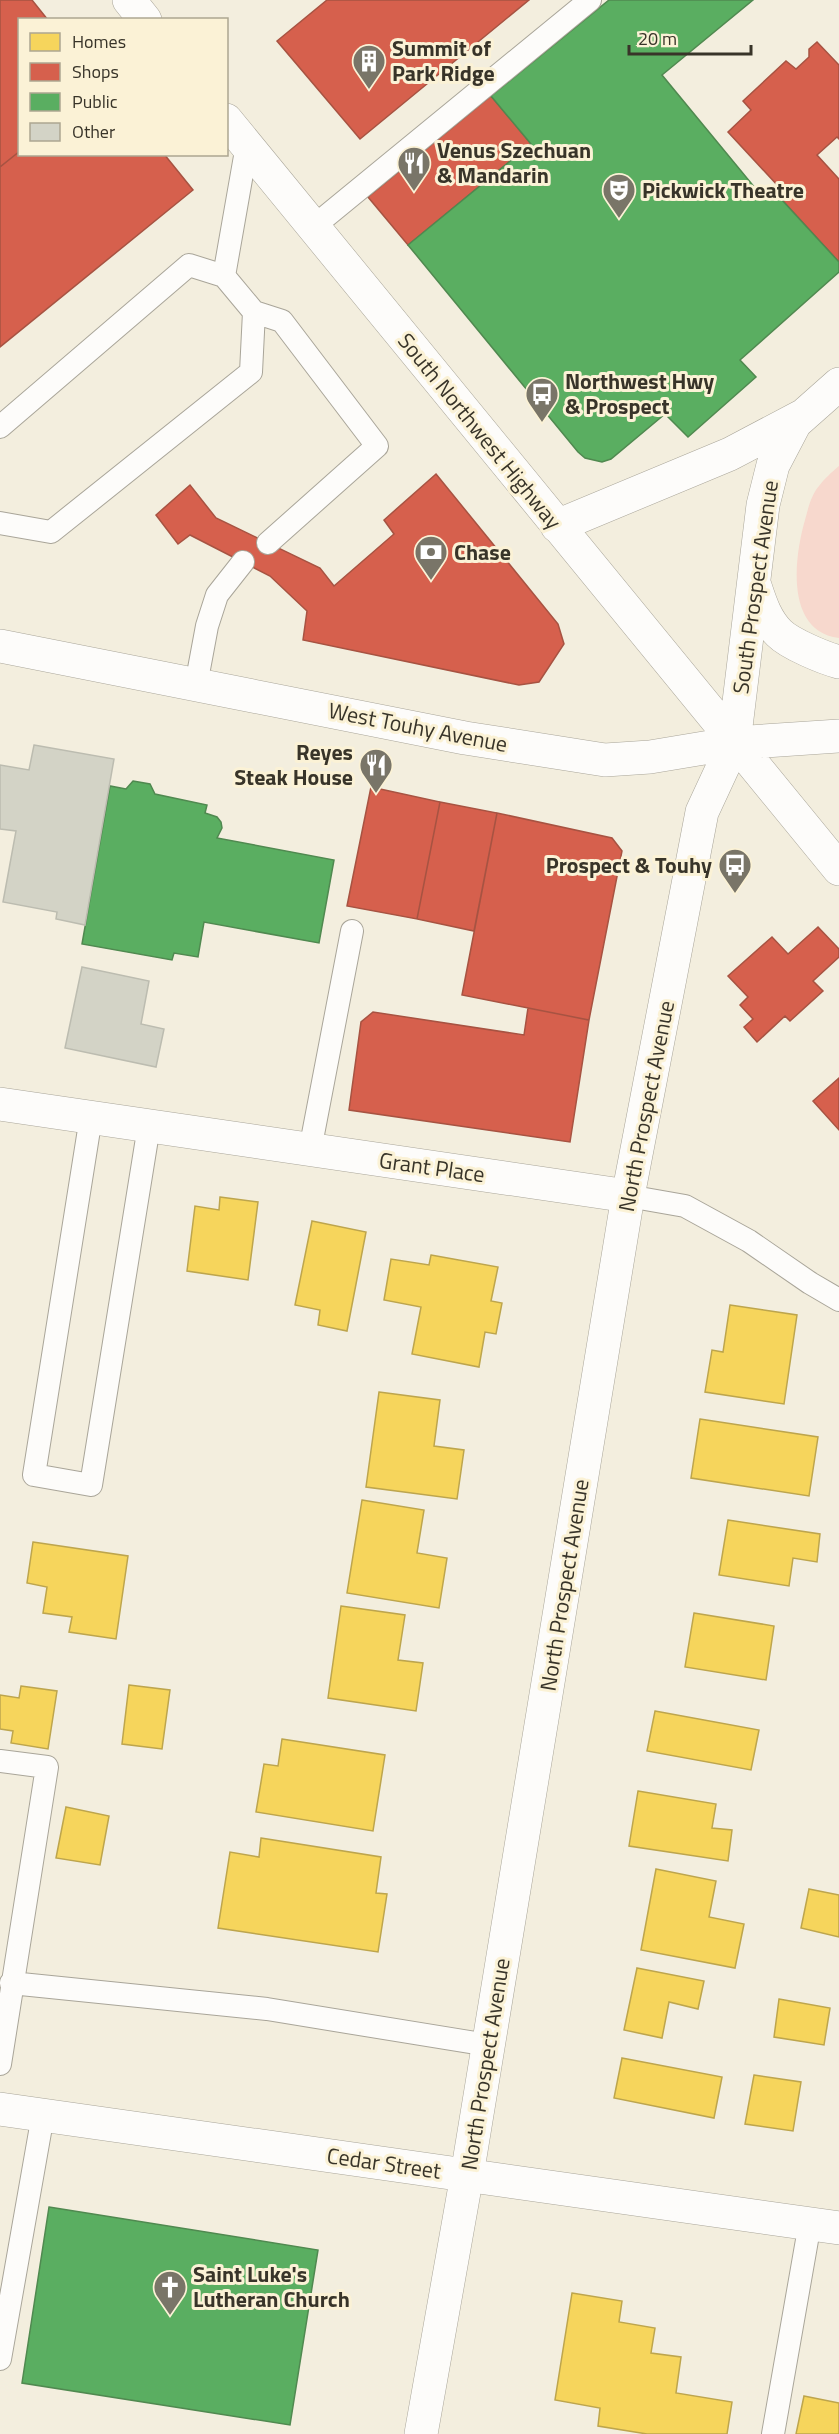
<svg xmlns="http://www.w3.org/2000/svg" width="839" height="2434" viewBox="0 0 839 2434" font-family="'Titillium Web',sans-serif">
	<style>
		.green { fill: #f7d8cd }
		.homes { fill: #f6d55c; stroke: #bda54d; stroke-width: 1.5 }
		.shops { fill: #d6604d; stroke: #a75342; stroke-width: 1.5 }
		.public { fill: #5aae61; stroke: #508950; stroke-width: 1.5 }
		.building { fill: #d3d3c6; stroke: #bcbcb0; stroke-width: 1.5 }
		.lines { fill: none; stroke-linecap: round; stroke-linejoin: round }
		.lane-casing { stroke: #a9a599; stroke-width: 24 }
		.street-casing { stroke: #a9a599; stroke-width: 34 }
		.secondary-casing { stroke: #a9a599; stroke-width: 34 }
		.lane { stroke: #fdfcfa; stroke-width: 22 }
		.street { stroke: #fdfcfa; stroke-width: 33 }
		.secondary { stroke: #fdfcfa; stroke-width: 33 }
		.labels { text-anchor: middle; stroke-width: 6; stroke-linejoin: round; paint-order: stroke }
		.poi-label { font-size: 22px; font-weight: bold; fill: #383429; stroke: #fbf2d6; text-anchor: start }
		.street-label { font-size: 22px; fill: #383429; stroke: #fbf2d6 }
	</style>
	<rect width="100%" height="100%" fill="#f3eede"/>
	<path class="green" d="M839 466V638C785 631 794 558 805 520 808 509 811 495 819 486 824 479 832 472 839 466Z"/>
	<path class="homes" d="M220 1197 258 1202 248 1280 187 1271 195 1206 219 1210Z
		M312 1221 366 1232 347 1331 318 1325 320 1310 295 1305Z
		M431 1255 498 1267 491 1301 502 1303 496 1334 485 1332 479 1367 412 1354 421 1307 384 1300 391 1259 429 1265Z
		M730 1305 797 1315 784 1404 705 1392 712 1350 723 1352Z
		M379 1392 440 1400 434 1446 464 1450 457 1499 366 1487Z
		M700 1419 818 1437 809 1496 691 1478Z
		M362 1500 424 1510 417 1553 447 1558 439 1608 347 1593Z
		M728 1520 820 1534 817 1562 793 1558 789 1586 719 1575Z
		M33 1542 128 1556 116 1639 69 1632 72 1617 43 1613 47 1587 27 1583Z
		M341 1606 405 1615 398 1660 423 1663 416 1711 328 1698Z
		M694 1613 774 1626 766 1680 685 1667Z
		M129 1685 170 1690 162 1749 122 1744Z
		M21 1686 57 1691 48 1749 11 1743 13 1731 0 1729V1695L19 1698Z
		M655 1711 759 1730 751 1770 647 1751Z
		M282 1739 385 1755 373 1831 256 1812 264 1764 278 1766Z
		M638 1791 716 1804 712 1828 732 1830 728 1861 629 1846Z
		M66 1807 109 1816 100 1865 56 1858Z
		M261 1838 381 1857 376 1893 387 1894 378 1952 218 1928 230 1852 259 1857Z
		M656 1869 716 1881 709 1917 744 1924 735 1968 641 1950Z
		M809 1889 839 1895V1937L801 1928Z
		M637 1968 704 1981 698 2009 669 2002 662 2038 624 2030Z
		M779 1999 830 2008 824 2045 774 2037Z
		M622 2058 722 2077 714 2118 614 2098Z
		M754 2075 801 2082 793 2131 745 2124Z
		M572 2293 622 2301 619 2322 655 2328 651 2353 681 2357 676 2393 732 2402 727 2434H647L598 2426 600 2408 555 2400Z
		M804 2396 839 2403V2434H796Z"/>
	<path class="shops" d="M0 0H32L48 20H20V151L0 167Z
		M327 0H529L360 139 277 41Z
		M817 42 839 65V139L837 137 817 155 839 179V262L774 191 779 187 728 132 751 110 743 101 786 61 796 69 809 57V49Z
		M491 96 531 144 408 245 368 197Z
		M20 151V154H164L193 190 0 347V167Z
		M436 474 558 624 564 644 539 682 519 685 303 640 307 611 270 576 190 535 178 544 156 515 190 485 216 518 320 568 334 586 394 534 384 520Z
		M371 787 440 802 417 919 347 906Z
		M440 802 497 813 474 931 417 919Z
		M497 813 612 838 622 851 589 1020 462 995Z
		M818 927 839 949V957L813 981 823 991 790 1021 785 1016 757 1042 744 1027 753 1019 740 1005 748 997 728 976 772 937 788 954Z
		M528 1008 589 1020 570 1142 349 1110 361 1022 373 1012 524 1035Z
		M839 1078V1130L813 1101Z"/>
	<path class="public" d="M609 0H753L662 75 760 194 769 186 839 262V272L740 360 756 377 688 437 665 414 611 459 602 462 585 458 578 452 408 245 531 144 491 96Z
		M133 781 150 784 155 794 207 805 205 813 217 817 221 822 222 828 217 838 334 860 319 943 204 922 198 957 174 953 172 960 82 944 110 786 126 789Z
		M49 2207 318 2250 290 2425 22 2383Z"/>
	<path class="building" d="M34 745 114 759 85 925 56 919 57 912 3 902 16 831 0 829V765L29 770Z
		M82 967 149 981 141 1024 164 1029 156 1067 65 1048Z"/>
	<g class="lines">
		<defs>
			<path id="lane" d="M313 227 590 0
				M224 276 247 145
				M0 427 189 265 224 276 254 312 282 321 377 446 268 543
				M0 523 51 532 251 372 254 312
				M196 685 207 626 217 595 243 562
				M91 1117 34 1475 91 1485 149 1126
				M310 1150 352 931
				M628 1196 685 1206 749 1241 810 1283 839 1300
				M0 1761 47 1767 0 2064
				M11 1983 267 2009 488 2045
				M0 2359 43 2115
				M773 2434 810 2223"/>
			<path id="street" d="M0 1104 628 1196
				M0 2109 839 2228"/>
			<path id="secondary" d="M129 0 145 20
				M226 120 839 869
				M557 526 730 454 802 416
				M754 583C760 601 765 619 779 633 790 644 824 658 839 662
				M0 646 465 738 605 760 650 757 734 743 839 736
				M421 2434 467 2175 628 1196 702 812 734 743 763 505 773 465 795 423 839 384"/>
		</defs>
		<use href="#lane" class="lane-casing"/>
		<use href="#street" class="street-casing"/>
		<use href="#secondary" class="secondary-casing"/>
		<use href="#lane" class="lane"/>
		<use href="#street" class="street"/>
		<use href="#secondary" class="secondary"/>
	</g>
	<defs>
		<symbol id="building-pin" viewBox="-11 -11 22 30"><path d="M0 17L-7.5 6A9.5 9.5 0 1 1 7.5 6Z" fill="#797568" stroke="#fbf2d6"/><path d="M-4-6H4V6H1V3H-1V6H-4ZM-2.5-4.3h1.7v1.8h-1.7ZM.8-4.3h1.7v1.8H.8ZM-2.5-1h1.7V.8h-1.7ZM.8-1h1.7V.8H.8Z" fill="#fff"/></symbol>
		<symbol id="restaurant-pin" viewBox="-11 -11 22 30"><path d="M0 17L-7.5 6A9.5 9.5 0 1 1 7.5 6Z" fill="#797568" stroke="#fbf2d6"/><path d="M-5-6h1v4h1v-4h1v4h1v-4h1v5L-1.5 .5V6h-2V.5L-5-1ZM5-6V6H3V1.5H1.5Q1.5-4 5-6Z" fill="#fff"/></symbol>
		<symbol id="theatre-pin" viewBox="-11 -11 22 30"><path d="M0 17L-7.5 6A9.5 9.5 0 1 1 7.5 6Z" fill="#797568" stroke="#fbf2d6"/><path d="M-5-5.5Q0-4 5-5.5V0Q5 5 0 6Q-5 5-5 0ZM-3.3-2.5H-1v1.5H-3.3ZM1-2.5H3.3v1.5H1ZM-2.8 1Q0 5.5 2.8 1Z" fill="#fff"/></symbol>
		<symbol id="bus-pin" viewBox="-11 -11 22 30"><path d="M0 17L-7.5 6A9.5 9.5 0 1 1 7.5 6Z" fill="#797568" stroke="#fbf2d6"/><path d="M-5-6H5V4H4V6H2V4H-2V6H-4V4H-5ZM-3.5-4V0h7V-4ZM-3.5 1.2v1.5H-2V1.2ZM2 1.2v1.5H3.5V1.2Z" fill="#fff"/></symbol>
		<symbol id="bank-pin" viewBox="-11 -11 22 30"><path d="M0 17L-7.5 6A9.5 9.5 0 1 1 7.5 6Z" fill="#797568" stroke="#fbf2d6"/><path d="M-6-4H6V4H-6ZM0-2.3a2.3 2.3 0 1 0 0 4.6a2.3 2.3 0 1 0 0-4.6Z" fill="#fff"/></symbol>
		<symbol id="church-pin" viewBox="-11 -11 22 30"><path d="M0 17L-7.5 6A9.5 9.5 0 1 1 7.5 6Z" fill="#797568" stroke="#fbf2d6"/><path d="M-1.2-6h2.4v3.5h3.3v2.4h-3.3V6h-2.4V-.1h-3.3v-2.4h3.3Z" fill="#fff"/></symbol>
	</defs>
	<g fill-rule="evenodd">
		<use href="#building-pin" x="350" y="42" width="38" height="52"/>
		<use href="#restaurant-pin" x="395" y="144" width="38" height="52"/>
		<use href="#theatre-pin" x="600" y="171" width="38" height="52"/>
		<use href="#bus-pin" x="523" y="375" width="38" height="52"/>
		<use href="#bank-pin" x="412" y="533" width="38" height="52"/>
		<use href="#restaurant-pin" x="357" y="746" width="38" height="52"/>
		<use href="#bus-pin" x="716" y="846" width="38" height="52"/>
		<use href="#church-pin" x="151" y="2268" width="38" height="52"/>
	</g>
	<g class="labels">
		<g class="poi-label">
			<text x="392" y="56">Summit of<tspan x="392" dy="25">Park Ridge</tspan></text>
			<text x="437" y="158">Venus Szechuan<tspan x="437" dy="25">&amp; Mandarin</tspan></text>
			<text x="642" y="198">Pickwick Theatre</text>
			<text x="565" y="389">Northwest Hwy<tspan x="565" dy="25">&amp; Prospect</tspan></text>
			<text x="454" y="560">Chase</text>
			<text x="353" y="760" text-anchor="end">Reyes<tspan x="353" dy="25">Steak House</tspan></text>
			<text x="712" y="873" text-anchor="end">Prospect &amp; Touhy</text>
			<text x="193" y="2282">Saint Luke's<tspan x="193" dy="25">Lutheran Church</tspan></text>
		</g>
		<g class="street-label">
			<text transform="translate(480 431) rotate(51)" y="8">South Northwest Highway</text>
			<text transform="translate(755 587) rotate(-82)" y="8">South Prospect Avenue</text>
			<text transform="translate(418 727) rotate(11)" y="8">West Touhy Avenue</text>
			<text transform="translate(646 1106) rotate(-79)" y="8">North Prospect Avenue</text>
			<text transform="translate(432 1167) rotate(8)" y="8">Grant Place</text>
			<text transform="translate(564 1585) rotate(-81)" y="8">North Prospect Avenue</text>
			<text transform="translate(485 2064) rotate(-81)" y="8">North Prospect Avenue</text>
			<text transform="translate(384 2163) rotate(8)" y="8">Cedar Street</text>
		</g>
	</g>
	<rect x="18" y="18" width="210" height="138" fill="#fbf2d6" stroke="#ada691" stroke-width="1.5"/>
	<rect x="30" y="33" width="30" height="18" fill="#f6d55c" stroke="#ada691" stroke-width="1.5"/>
	<text x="72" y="48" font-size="18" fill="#383429">Homes</text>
	<rect x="30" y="63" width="30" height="18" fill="#d6604d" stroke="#ada691" stroke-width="1.5"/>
	<text x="72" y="78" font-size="18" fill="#383429">Shops</text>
	<rect x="30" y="93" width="30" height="18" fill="#5aae61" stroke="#ada691" stroke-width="1.5"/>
	<text x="72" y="108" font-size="18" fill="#383429">Public</text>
	<rect x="30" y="123" width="30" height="18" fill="#d3d3c6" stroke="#ada691" stroke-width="1.5"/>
	<text x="72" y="138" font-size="18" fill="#383429">Other</text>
	<path d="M629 45v9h122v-9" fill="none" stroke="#383429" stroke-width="3"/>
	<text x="638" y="45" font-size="18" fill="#383429" stroke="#fbf2d6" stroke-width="4.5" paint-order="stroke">20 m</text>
</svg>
